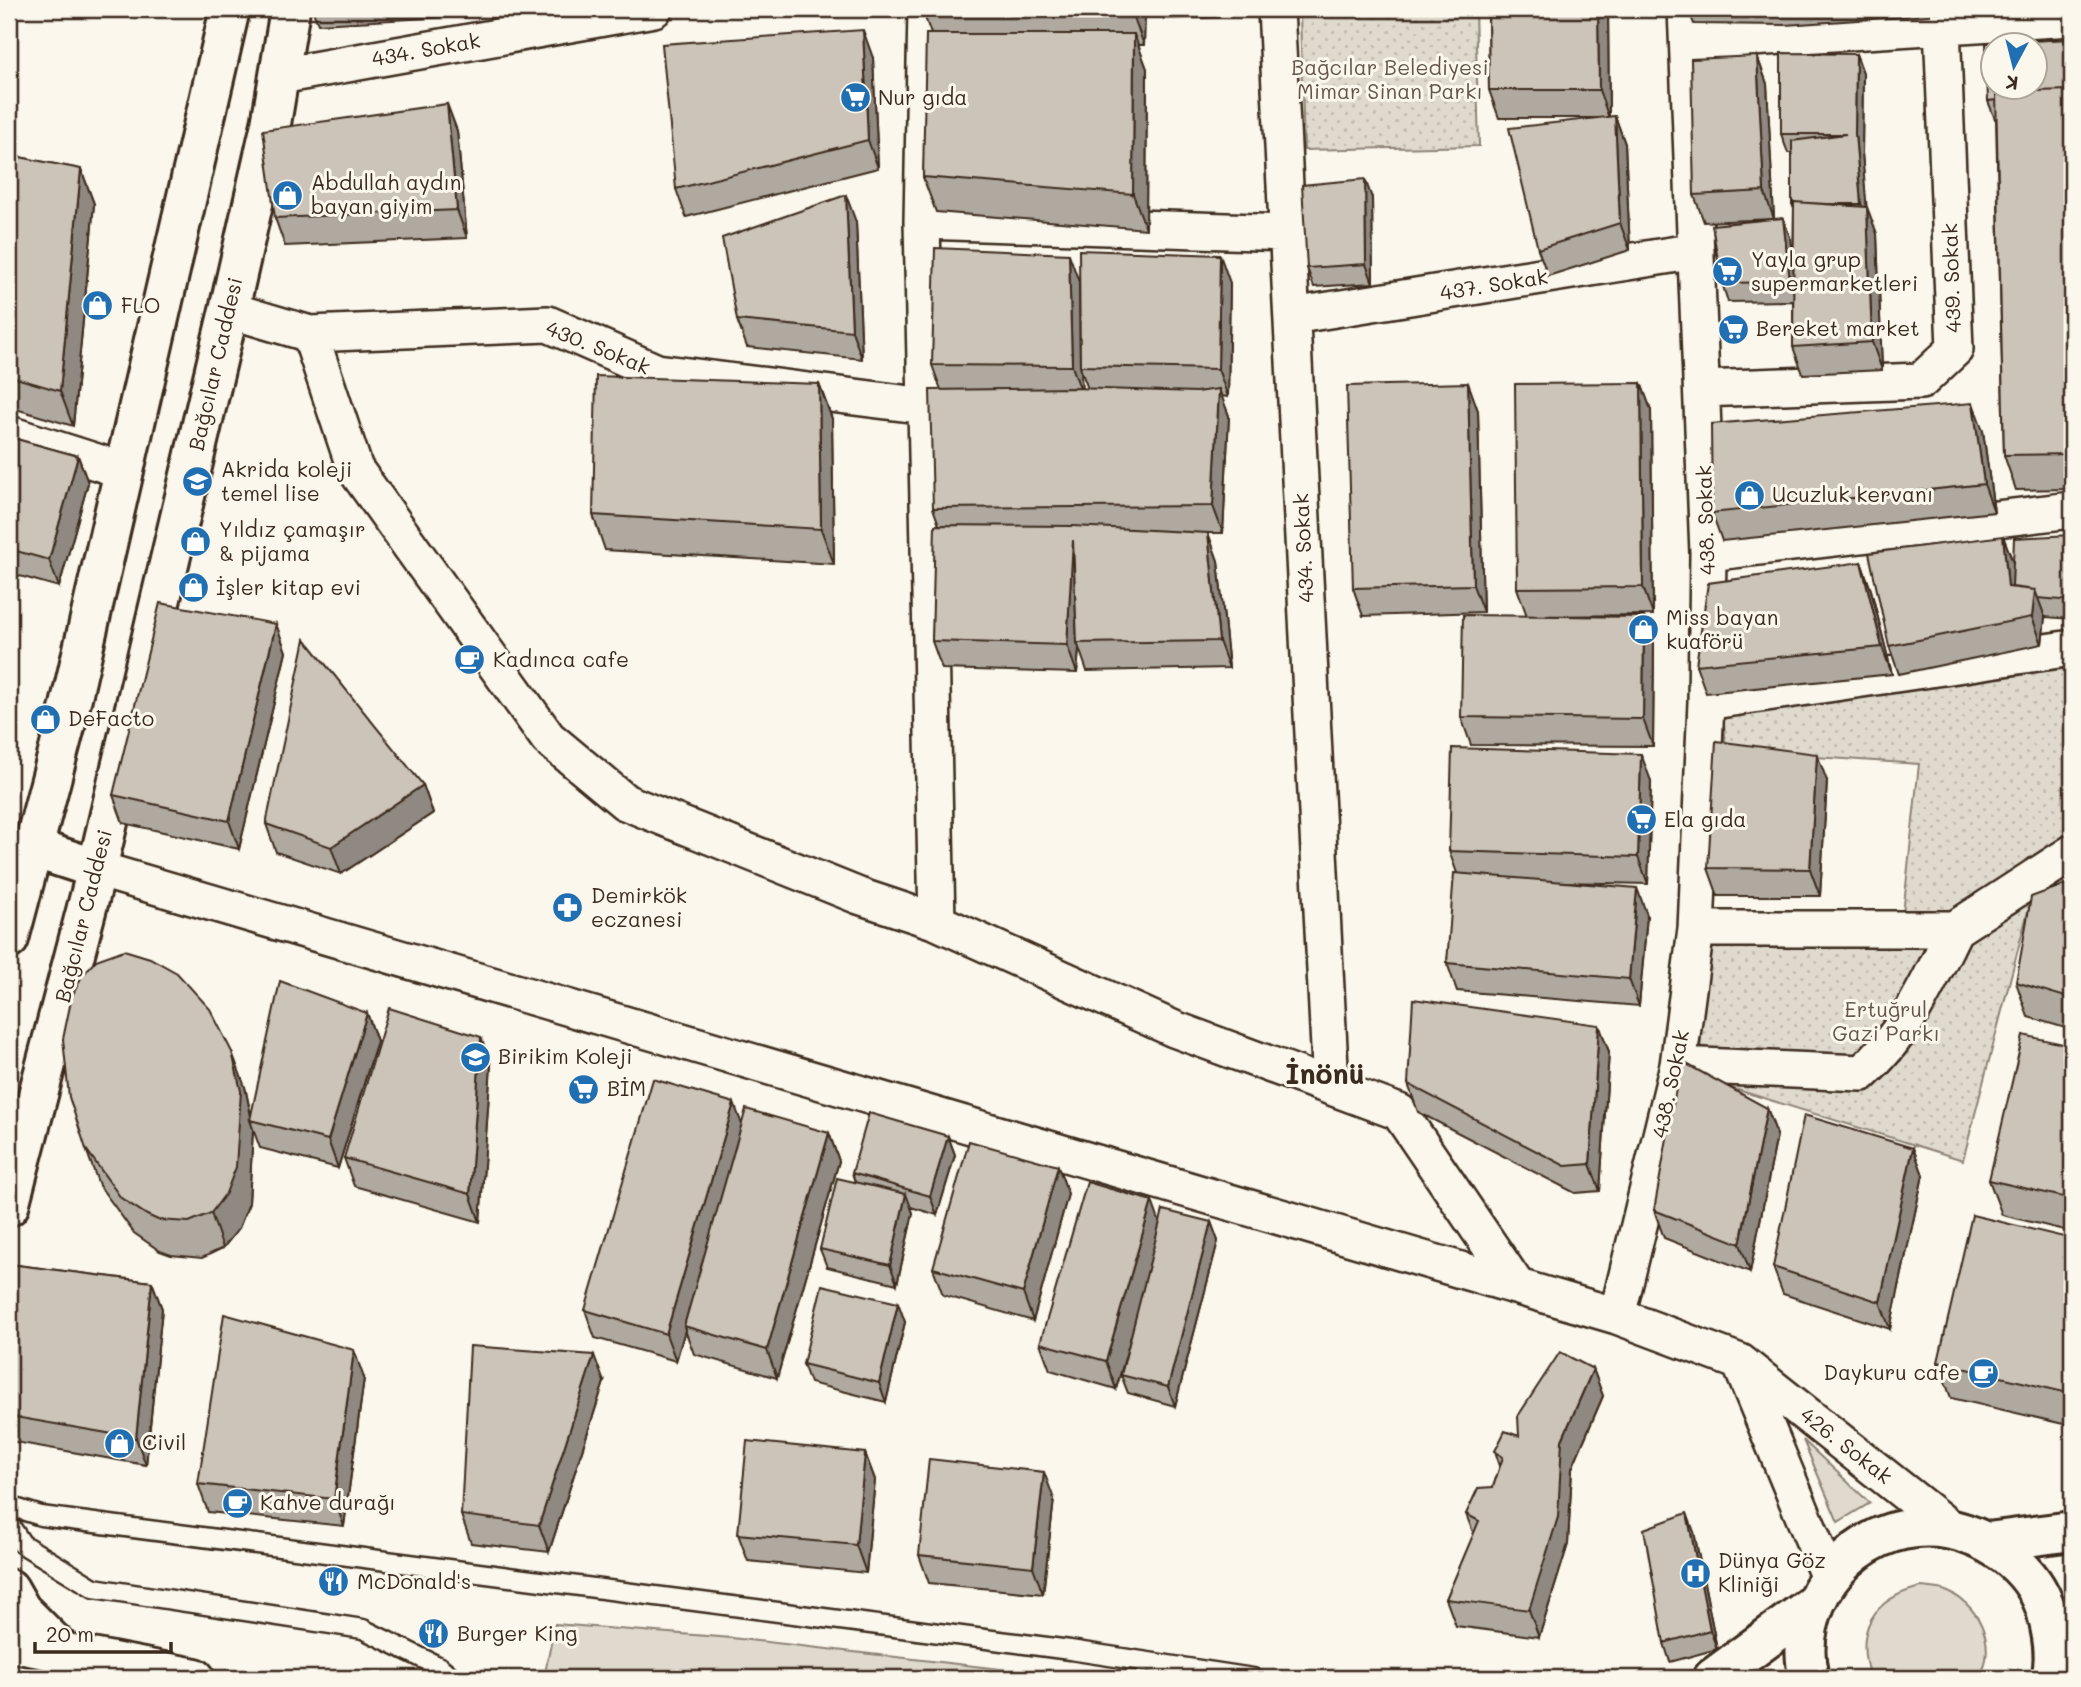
<svg xmlns="http://www.w3.org/2000/svg" width="2081" height="1687" viewBox="0 0 2081 1687" font-family="Mali,sans-serif">
	<style>
		.grass { fill: #dfd9ce; stroke: #8d8276; stroke-width: 2 }
		.park { fill: url(#park-dots); stroke: #8d8276; stroke-width: 2 }
		.lines { fill: none; stroke-linecap: round; stroke-linejoin: round }
		.service-casing { stroke: #3b2a1e; stroke-width: 23 }
		.minor-casing { stroke: #3b2a1e; stroke-width: 40 }
		.secondary-casing { stroke: #3b2a1e; stroke-width: 44 }
		.service { stroke: #fbf7ec; stroke-width: 18 }
		.minor { stroke: #fbf7ec; stroke-width: 35 }
		.secondary { stroke: #fbf7ec; stroke-width: 38 }
		.wall { fill: #afa99f; stroke: #3b2a1e; stroke-width: 2; fill-rule: evenodd }
		.shaded-wall { fill: #8f8982; stroke: #3b2a1e; stroke-width: 2 }
		.building { fill: #ccc4b9; stroke: #3b2a1e; stroke-width: 2; fill-rule: evenodd }
		.labels { text-anchor: middle; stroke-width: 6; stroke-linejoin: round; paint-order: stroke }
		.street-label { font-size: 21px; fill: #3b2a1e; stroke: #fbf7ec }
		.park-label { font-size: 21px; fill: #64564a; stroke: #fbf7ec }
		.poi-label { font-size: 21px; fill: #3b2a1e; stroke: #fbf7ec; text-anchor: start }
		.district-label { font-size: 28px; font-weight: bold; fill: #3b2a1e; stroke: #fbf7ec }
	</style>
	<defs>
		<pattern id="park-dots" width="8" height="8" patternUnits="userSpaceOnUse" patternTransform="scale(1.75)"><rect width="8" height="8" fill="#dfd9ce"/><path d="M2 2h.1M6 6h.1" fill="none" stroke="#c0bab0" stroke-width="1.8" stroke-linecap="round"/></pattern>
	</defs>
	<rect width="100%" height="100%" fill="#fbf7ec"/>
	<filter id="ink" filterUnits="userSpaceOnUse"><feTurbulence type="fractalNoise" baseFrequency=".0143" numOctaves="2"/><feDisplacementMap in="SourceGraphic" scale="14" xChannelSelector="R" yChannelSelector="G"/><feConvolveMatrix kernelMatrix="1 2 1 2 8 2 1 2 1" color-interpolation-filters="sRGB"/></filter>
	<g filter="url(#ink)">
		<path class="grass" d="M1803 1440 1870 1503 1838 1522Z
			M1921 1587C1928 1588 1936 1588 1943 1590 1978 1601 1999 1645 1979 1678L1870 1677C1854 1630 1873 1598 1921 1587Z
			M555 1624 732 1638 1077 1678H544Z"/>
		<path class="park" d="M1475 10 1479 146 1304 150 1300 14Z
			M2072 668V895L2028 911 1963 1160 1699 1078 1707 911 1903 914 1919 764 1726 751 1723 710Z"/>
		<g class="lines">
			<defs>
				<path id="service" d="M9 1506 41 1516 1070 1650 1253 1678
					M9 1524 22 1544 94 1588 363 1629 440 1667 453 1678"/>
				<path id="minor" d="M926 9 922 221 937 922
					M1276 9 1331 1087
					M1688 42 2072 18
					M280 76 654 9
					M922 221 1287 233
					M229 310 310 334 548 324 657 372 926 406
					M1292 316 1696 251
					M310 334 355 469 548 738 625 802 859 896 937 922 1174 1029 1399 1112 1517 1286
					M1702 389 1921 381 1955 349 1942 25
					M9 434 125 471
					M1708 553 2072 510
					M1706 702 2072 648
					M97 869 1617 1316 1740 1362 1952 1530
					M1696 929H1955L2072 853
					M1678 1065 1862 1073C1907 1033 1929 981 1955 929
					M1617 1316 1678 1065 1696 929 1706 702 1708 553 1686 9
					M1741 1365 1829 1578"/>
				<path id="secondary" d="M33 848 97 869
					M9 939 67 719 230 9
					M9 1206 97 869 229 310 271 124 290 9
					M1988 1542 2072 1531
					M9 1589 21 1610 63 1652
					M9 1642 195 1678
					M1713 1678 1815 1603
					M1809 1678C1791 1610 1844 1534 1916 1528 1949 1525 1980 1536 2006 1555 2024 1569 2039 1588 2046 1610 2052 1632 2057 1656 2051 1678"/>
			</defs>
			<use href="#service" class="service-casing"/>
			<use href="#minor" class="minor-casing"/>
			<use href="#secondary" class="secondary-casing"/>
			<use href="#service" class="service"/>
			<use href="#minor" class="minor"/>
			<use href="#secondary" class="secondary"/>
		</g>
		<path class="wall" d="M312 9H558V11L318 24Z
			M922 9H1145L1144 45H1138L1147 69 1146 229 936 212 923 177 931 34Z
			M1161 9H1219V17L1164 19Z
			M1488 9H1608L1609 117 1615 116 1625 144 1630 250 1548 276 1538 249 1604 118H1499L1489 90Z
			M1688 9H1929L1930 15 1785 25 1694 24Z
			M1934 9H1996V10L1935 12Z
			M2072 42V489L2016 490 2004 455 1996 119H1995L1988 101Z
			M1856 54 1863 73 1862 153 1866 207 1877 234 1882 370 1803 374 1793 347V301L1728 302 1722 283 1790 237 1793 269 1794 209 1792 204V153H1788L1781 134Z
			M1757 56 1767 84 1774 219 1704 222 1694 195Z
			M873 58 878 168 686 217 676 189Z
			M447 104 457 131 467 238 285 246 275 218Z
			M9 155 81 169 94 204 73 426 9 407Z
			M1372 198 1373 283 1314 287 1307 268Z
			M856 222 862 359 747 347 737 320Z
			M1079 281 1230 283 1228 397 1221 396 1229 416 1223 533H1208L1218 561 1229 668 1087 671 1079 648 1077 673 942 669 932 641 939 525 933 508 941 390 932 365ZM1081 370 1088 389H1081Z
			M1468 383 1478 411 1483 612 1363 616 1353 588Z
			M1641 383 1651 410 1653 615 1530 616 1644 617 1654 644 1653 746 1471 745 1461 717 1527 616 1517 588Z
			M819 384 832 419 834 564 605 550 593 515Z
			M1983 431 1994 512 1722 541 1712 513Z
			M9 437 78 456 88 483 59 587 9 573Z
			M2003 536 2013 562 2072 538V619L2045 617 2042 644 1899 674 1889 646Z
			M1861 562 1871 590 1892 674 1706 693 1696 665Z
			M276 624 286 652 239 849 123 823 113 795Z
			M1651 781 1648 884 1560 882 1647 915 1639 1006 1457 991 1447 963 1457 873 1449 851Z
			M1827 781 1820 896H1718L1708 868Z
			M423 785 433 813 341 874 276 852 266 824Z
			M2072 882V1030L2028 1017 2016 982Z
			M367 1013 377 1041 338 1168 260 1148 253 1129 249 1203 239 1228 223 1248 202 1258 171 1255 160 1251 134 1233 99 1185 86 1149 245 1087 251 1115Z
			M1599 1025 1609 1052 1600 1191 1575 1193 1418 1112 1408 1084Z
			M2072 1046V1232L2002 1215 1989 1180Z
			M491 1065 480 1222 354 1186 344 1158Z
			M1767 1108 1777 1135 1750 1272 1664 1238 1654 1210Z
			M742 1124 829 1133 839 1161 777 1378 694 1354 685 1330 676 1361 595 1338 585 1310Z
			M948 1136 955 1155 937 1215 911 1207 913 1213 897 1284 827 1267 820 1249 855 1182 852 1173Z
			M1913 1148 1923 1175 1890 1329 1783 1294 1773 1267Z
			M1058 1166 1068 1194 1033 1321 943 1295 933 1268Z
			M1211 1222 1218 1241 1175 1406 1128 1393 1121 1375 1131 1339 1116 1389 1050 1370 1040 1343 1160 1223Z
			M2072 1239V1426L1951 1398 1938 1362Z
			M9 1264 152 1282 162 1309 146 1465 9 1441Z
			M898 1303 905 1322 886 1402 810 1383 803 1364Z
			M1593 1369 1603 1396 1572 1468 1568 1544 1539 1637 1456 1626 1446 1599 1474 1535 1466 1514 1493 1487 1500 1466 1495 1451 1519 1436Z
			M364 1378 344 1526 208 1512 198 1484Z
			M604 1382 549 1552 471 1543 461 1515Z
			M865 1453 875 1480 866 1573 748 1561 738 1534Z
			M1054 1499 1043 1594 929 1583 919 1555Z
			M1694 1532 1717 1649 1670 1662 1664 1643Z"/>
		<path class="shaded-wall" d="M1131 9H1145L1144 45 1131 10Z
			M1598 9H1608L1609 118 1599 90Z
			M863 30 873 58 878 168 868 140Z
			M1134 34 1147 69 1146 229 1133 194Z
			M1856 54 1863 73 1862 153 1868 223 1861 204 1855 134Z
			M1757 56 1767 84 1774 219 1764 191Z
			M447 104 457 131 467 238 457 210Z
			M1615 116 1625 144 1630 250 1620 223Z
			M81 169 94 204 73 426 60 391Z
			M1365 179 1372 198 1373 283 1366 264Z
			M846 195 856 222 862 359 852 331Z
			M1867 207 1877 234 1882 370 1872 342Z
			M1783 218 1790 237 1797 301 1790 282Z
			M1069 254 1079 282 1080 366 1081 370 1082 394 1072 366Z
			M1220 255 1230 283 1228 397 1218 369Z
			M1468 383 1478 411 1483 612 1473 585Z
			M1641 383 1651 410 1653 615 1643 587Z
			M819 384 832 419 834 564 821 529Z
			M1219 389 1229 416 1223 533 1213 506Z
			M1973 403 1983 431 1994 512 1984 484Z
			M78 456 88 483 59 587 49 560Z
			M1208 533 1218 561 1229 668 1219 641Z
			M2003 536 2013 563 2016 596 2008 587Z
			M1073 540 1077 643 1079 648 1077 673 1067 645Z
			M1861 562 1871 590 1892 674 1882 647Z
			M2035 590 2045 617 2042 644 2032 617Z
			M1644 617 1654 644 1653 746 1643 719Z
			M276 624 286 652 239 849 229 821Z
			M1641 754 1651 781 1648 884 1638 857Z
			M1817 754 1827 781 1820 896 1810 869Z
			M423 785 433 813 341 874 331 847Z
			M1637 888 1647 915 1639 1006 1629 979Z
			M367 1013 377 1041 338 1168 328 1140Z
			M1599 1025 1609 1052 1600 1191 1590 1164Z
			M481 1037 491 1065 480 1222 470 1194Z
			M232 1052 245 1087 252 1121 250 1120 253 1129 249 1203 239 1228 223 1248 211 1213Z
			M734 1103 744 1130 684 1326 685 1330 676 1361 666 1334Z
			M1767 1108 1777 1135 1750 1272 1740 1244Z
			M829 1133 839 1161 777 1378 767 1350Z
			M948 1136 955 1155 937 1215 930 1196Z
			M1913 1148 1923 1175 1890 1329 1880 1302Z
			M1058 1166 1068 1194 1033 1321 1023 1293Z
			M906 1194 913 1213 897 1284 890 1265Z
			M1152 1201 1162 1229 1116 1389 1106 1361Z
			M1211 1222 1218 1241 1175 1406 1168 1387Z
			M152 1282 162 1309 146 1465 136 1438Z
			M898 1303 905 1322 886 1402 879 1383Z
			M354 1350 364 1378 344 1526 334 1499Z
			M594 1355 604 1382 549 1552 539 1525Z
			M1593 1369 1603 1396 1572 1468 1568 1544 1539 1637 1529 1610 1562 1440Z
			M865 1453 875 1480 866 1573 856 1545Z
			M1044 1472 1054 1499 1043 1594 1033 1567Z
			M1687 1513 1694 1532 1717 1649 1710 1630Z"/>
		<path class="building" d="M922 9H1131V10Z
			M1488 9H1598L1599 90H1489Z
			M863 30 868 140 676 189 662 44Z
			M926 34H1134L1133 194 923 177Z
			M2071 39 2072 90 1996 92V100L1988 101 1986 43ZM1993 46H2035V88H1993Z
			M1781 53 1856 54 1855 134 1861 204H1827L1794 202V204H1792V141L1846 134H1781Z
			M1757 56 1764 191 1694 195 1691 59Z
			M2072 90V454L2004 455 1996 92Z
			M447 104 457 210 275 218 263 130Z
			M1615 116 1620 223 1538 249 1509 128Z
			M9 155 81 169 60 391 9 376Z
			M1365 179 1366 264 1307 268 1302 185Z
			M846 195 852 331 737 320 722 238Z
			M1794 202 1867 207 1872 342 1793 347Z
			M1783 218 1790 282 1722 283 1712 225Z
			M935 248 1069 254 1072 366 932 365Z
			M1079 250 1220 255 1218 369 1080 366Z
			M596 376 819 384 821 529 593 515Z
			M1468 383 1473 585 1353 588 1347 386Z
			M1641 383 1643 587 1517 588 1515 384Z
			M1073 388 1196 392 1219 389 1213 506 933 508 930 390Z
			M1973 403 1984 484 1712 513 1711 424Z
			M9 437 78 456 49 560 9 549Z
			M935 525 1073 526 1208 533 1219 641 1077 643 1073 540 1067 645 932 641Z
			M2071 535 2072 550V601L2038 598 2035 590 2012 587 2014 538Z
			M2003 536 2008 587 2035 590 2032 617 1889 646 1869 553Z
			M1861 562 1882 647 1696 665 1708 583Z
			M160 603 276 624 229 821 113 795Z
			M1463 615 1644 617 1643 719 1461 717Z
			M305 639 423 785 331 847 266 824Z
			M1716 741 1817 754 1810 869 1708 868Z
			M1452 748 1641 754 1638 857 1449 851Z
			M1454 873 1637 888 1629 979 1447 963Z
			M2072 882V999L2016 982 2031 897Z
			M124 950 150 958 177 973 210 1009 232 1052 241 1091 236 1167 226 1193 211 1213 189 1222 158 1220 147 1215 121 1198 86 1149 69 1097 63 1039 72 996 82 976 96 960Z
			M280 981 367 1013 328 1140 250 1120Z
			M1413 999 1599 1025 1590 1164 1565 1166 1408 1084Z
			M389 1008 481 1037 470 1194 344 1158Z
			M2023 1035 2072 1046V1199L1989 1180Z
			M1681 1061 1767 1108 1740 1244 1654 1210Z
			M653 1079 734 1103 666 1334 585 1310Z
			M746 1109 829 1133 767 1350 684 1326Z
			M869 1113 948 1136 930 1196 852 1173Z
			M1804 1115 1913 1148 1880 1302 1773 1267Z
			M969 1141 1058 1166 1023 1293 933 1268Z
			M837 1178 906 1194 890 1265 820 1249Z
			M1087 1182 1152 1201 1106 1361 1040 1343Z
			M1163 1210 1211 1222 1168 1387 1121 1375Z
			M1972 1215 2072 1239V1394L1938 1362Z
			M9 1264 152 1282 136 1438 9 1416Z
			M822 1285 898 1303 879 1383 803 1364Z
			M224 1314 354 1350 334 1499 198 1484Z
			M470 1346 594 1355 539 1525 461 1515Z
			M1560 1352 1593 1369 1562 1440 1558 1517 1529 1610 1446 1599 1479 1521 1466 1514 1478 1488 1493 1487 1503 1457 1495 1451 1505 1431 1519 1436 1518 1416Z
			M747 1441 865 1453 856 1545 738 1534Z
			M929 1459 1044 1472 1033 1567 919 1555Z
			M1687 1513 1710 1630 1664 1643 1644 1529Z"/>
	</g>
	<defs>
		<symbol id="supermarket-disc" viewBox="-11 -11 22 22"><circle r="9.5" fill="#1f6fb2" stroke="#fbf7ec"/><path d="M-6-5.5h2.5l.6 2H6L4.5 2H-2.5L-4.4-4H-6ZM-1.5 3.2a1.3 1.3 0 1 0 .1 0ZM3 3.2a1.3 1.3 0 1 0 .1 0Z" fill="#fff"/></symbol>
		<symbol id="shop-disc" viewBox="-11 -11 22 22"><circle r="9.5" fill="#1f6fb2" stroke="#fbf7ec"/><path d="M-5-2.5h2.3a2.7 3.5 0 0 1 5.4 0H5L5.5 6h-11ZM-1.5-2.5h3a1.5 2.3 0 0 0-3 0Z" fill="#fff"/></symbol>
		<symbol id="school-disc" viewBox="-11 -11 22 22"><circle r="9.5" fill="#1f6fb2" stroke="#fbf7ec"/><path d="M0-5L7-2L0 1L-7-2ZM-4 1L0 2.5L4 1V4Q0 6-4 4Z" fill="#fff"/></symbol>
		<symbol id="cafe-disc" viewBox="-11 -11 22 22"><circle r="9.5" fill="#1f6fb2" stroke="#fbf7ec"/><path d="M-5.5-4.5H6V0H3Q3 3.5 0 3.5H-2.5Q-5.5 3.5-5.5 0ZM3-3.2v2h1.7v-2ZM-6 4.5H4V6H-6Z" fill="#fff"/></symbol>
		<symbol id="pharmacy-disc" viewBox="-11 -11 22 22"><circle r="9.5" fill="#1f6fb2" stroke="#fbf7ec"/><path d="M-2-6h4v4h4v4h-4v4h-4v-4h-4v-4h4Z" fill="#fff"/></symbol>
		<symbol id="hospital-disc" viewBox="-11 -11 22 22"><circle r="9.5" fill="#1f6fb2" stroke="#fbf7ec"/><path d="M-5-5h3v3.5h4V-5h3V5h-3V1.5h-4V5h-3Z" fill="#fff"/></symbol>
		<symbol id="restaurant-disc" viewBox="-11 -11 22 22"><circle r="9.5" fill="#1f6fb2" stroke="#fbf7ec"/><path d="M-5-6h1v4h1v-4h1v4h1v-4h1v5L-1.5 .5V6h-2V.5L-5-1ZM5-6V6H3V1.5H1.5Q1.5-4 5-6Z" fill="#fff"/></symbol>
	</defs>
	<g fill-rule="evenodd">
		<use href="#supermarket-disc" x="838" y="80" width="35" height="35"/>
		<use href="#shop-disc" x="270" y="178" width="35" height="35"/>
		<use href="#supermarket-disc" x="1710" y="254" width="35" height="35"/>
		<use href="#shop-disc" x="80" y="288" width="35" height="35"/>
		<use href="#supermarket-disc" x="1716" y="312" width="35" height="35"/>
		<use href="#school-disc" x="180" y="464" width="35" height="35"/>
		<use href="#shop-disc" x="1732" y="478" width="35" height="35"/>
		<use href="#shop-disc" x="178" y="524" width="35" height="35"/>
		<use href="#shop-disc" x="176" y="570" width="35" height="35"/>
		<use href="#shop-disc" x="1626" y="612" width="35" height="35"/>
		<use href="#cafe-disc" x="452" y="642" width="35" height="35"/>
		<use href="#shop-disc" x="28" y="702" width="35" height="35"/>
		<use href="#supermarket-disc" x="1624" y="802" width="35" height="35"/>
		<use href="#pharmacy-disc" x="550" y="890" width="35" height="35"/>
		<use href="#school-disc" x="458" y="1040" width="35" height="35"/>
		<use href="#supermarket-disc" x="566" y="1072" width="35" height="35"/>
		<use href="#cafe-disc" x="1966" y="1356" width="35" height="35"/>
		<use href="#shop-disc" x="102" y="1426" width="35" height="35"/>
		<use href="#cafe-disc" x="220" y="1486" width="35" height="35"/>
		<use href="#hospital-disc" x="1678" y="1556" width="35" height="35"/>
		<use href="#restaurant-disc" x="316" y="1564" width="35" height="35"/>
		<use href="#restaurant-disc" x="416" y="1616" width="35" height="35"/>
	</g>
	<g class="labels">
		<g class="street-label">
			<text transform="translate(426 50) rotate(-10)" y="7">434. Sokak</text>
			<text transform="translate(1952 278) rotate(-92)" y="7">439. Sokak</text>
			<text transform="translate(1494 285) rotate(-9)" y="7">437. Sokak</text>
			<text transform="translate(598 348) rotate(22)" y="7">430. Sokak</text>
			<text transform="translate(216 364) rotate(-77)" y="7">Bağcılar Caddesi</text>
			<text transform="translate(1706 520) rotate(-92)" y="7">438. Sokak</text>
			<text transform="translate(1304 548) rotate(-93)" y="7">434. Sokak</text>
			<text transform="translate(84 916) rotate(-76)" y="7">Bağcılar Caddesi</text>
			<text transform="translate(1671 1084) rotate(-78)" y="7">438. Sokak</text>
			<text transform="translate(1846 1446) rotate(38)" y="7">426. Sokak</text>
		</g>
		<g class="park-label">
			<text x="1390" y="75">Bağcılar Belediyesi<tspan x="1390" dy="24">Mimar Sinan Parkı</tspan></text>
			<text x="1886" y="1017">Ertuğrul<tspan x="1886" dy="24">Gazi Parkı</tspan></text>
		</g>
		<g class="poi-label">
			<text x="878" y="105">Nur gıda</text>
			<text x="311" y="190">Abdullah aydın<tspan x="311" dy="24">bayan giyim</tspan></text>
			<text x="1751" y="267">Yayla grup<tspan x="1751" dy="24">supermarketleri</tspan></text>
			<text x="121" y="313">FLO</text>
			<text x="1756" y="336">Bereket market</text>
			<text x="221" y="477">Akrida koleji<tspan x="221" dy="24">temel lise</tspan></text>
			<text x="1772" y="502">Ucuzluk kervanı</text>
			<text x="219" y="537">Yıldız çamaşır<tspan x="219" dy="24">&amp; pijama</tspan></text>
			<text x="216" y="595">İşler kitap evi</text>
			<text x="1666" y="625">Miss bayan<tspan x="1666" dy="24">kuaförü</tspan></text>
			<text x="493" y="667">Kadınca cafe</text>
			<text x="68" y="726">DeFacto</text>
			<text x="1664" y="827">Ela gıda</text>
			<text x="591" y="903">Demirkök<tspan x="591" dy="24">eczanesi</tspan></text>
			<text x="498" y="1064">Birikim Koleji</text>
			<text x="607" y="1096">BİM</text>
			<text x="1960" y="1380" text-anchor="end">Daykuru cafe</text>
			<text x="142" y="1450">Civil</text>
			<text x="260" y="1510">Kahve durağı</text>
			<text x="1718" y="1568">Dünya Göz<tspan x="1718" dy="24">Kliniği</tspan></text>
			<text x="357" y="1589">McDonald's</text>
			<text x="457" y="1641">Burger King</text>
		</g>
		<g class="district-label">
			<text x="1325" y="1084">İnönü</text>
		</g>
	</g>
	<rect width="2081" height="1687" fill="none" stroke="#fbf7ec" stroke-width="35"/>
	<rect x="18" y="18" width="2046" height="1652" fill="none" stroke="#3b2a1e" stroke-width="2.5" filter="url(#ink)"/>
	<g transform="translate(2014 66) rotate(187)"><circle r="33" fill="#fbf7ec" stroke="#aea59a" stroke-width="2"/>
	<path d="M0-5L12 26L0 18L-12 26Z" fill="#1f6fb2"/>
	<text y="-10" font-size="19" font-weight="bold" text-anchor="middle" fill="#3b2a1e">K</text>
	</g>
	<path d="M35 1642v10h136v-10" fill="none" stroke="#3b2a1e" stroke-width="3.5"/>
	<text x="46" y="1642" font-size="21" fill="#3b2a1e" stroke="#fbf7ec" stroke-width="5" paint-order="stroke">20 m</text>
</svg>
